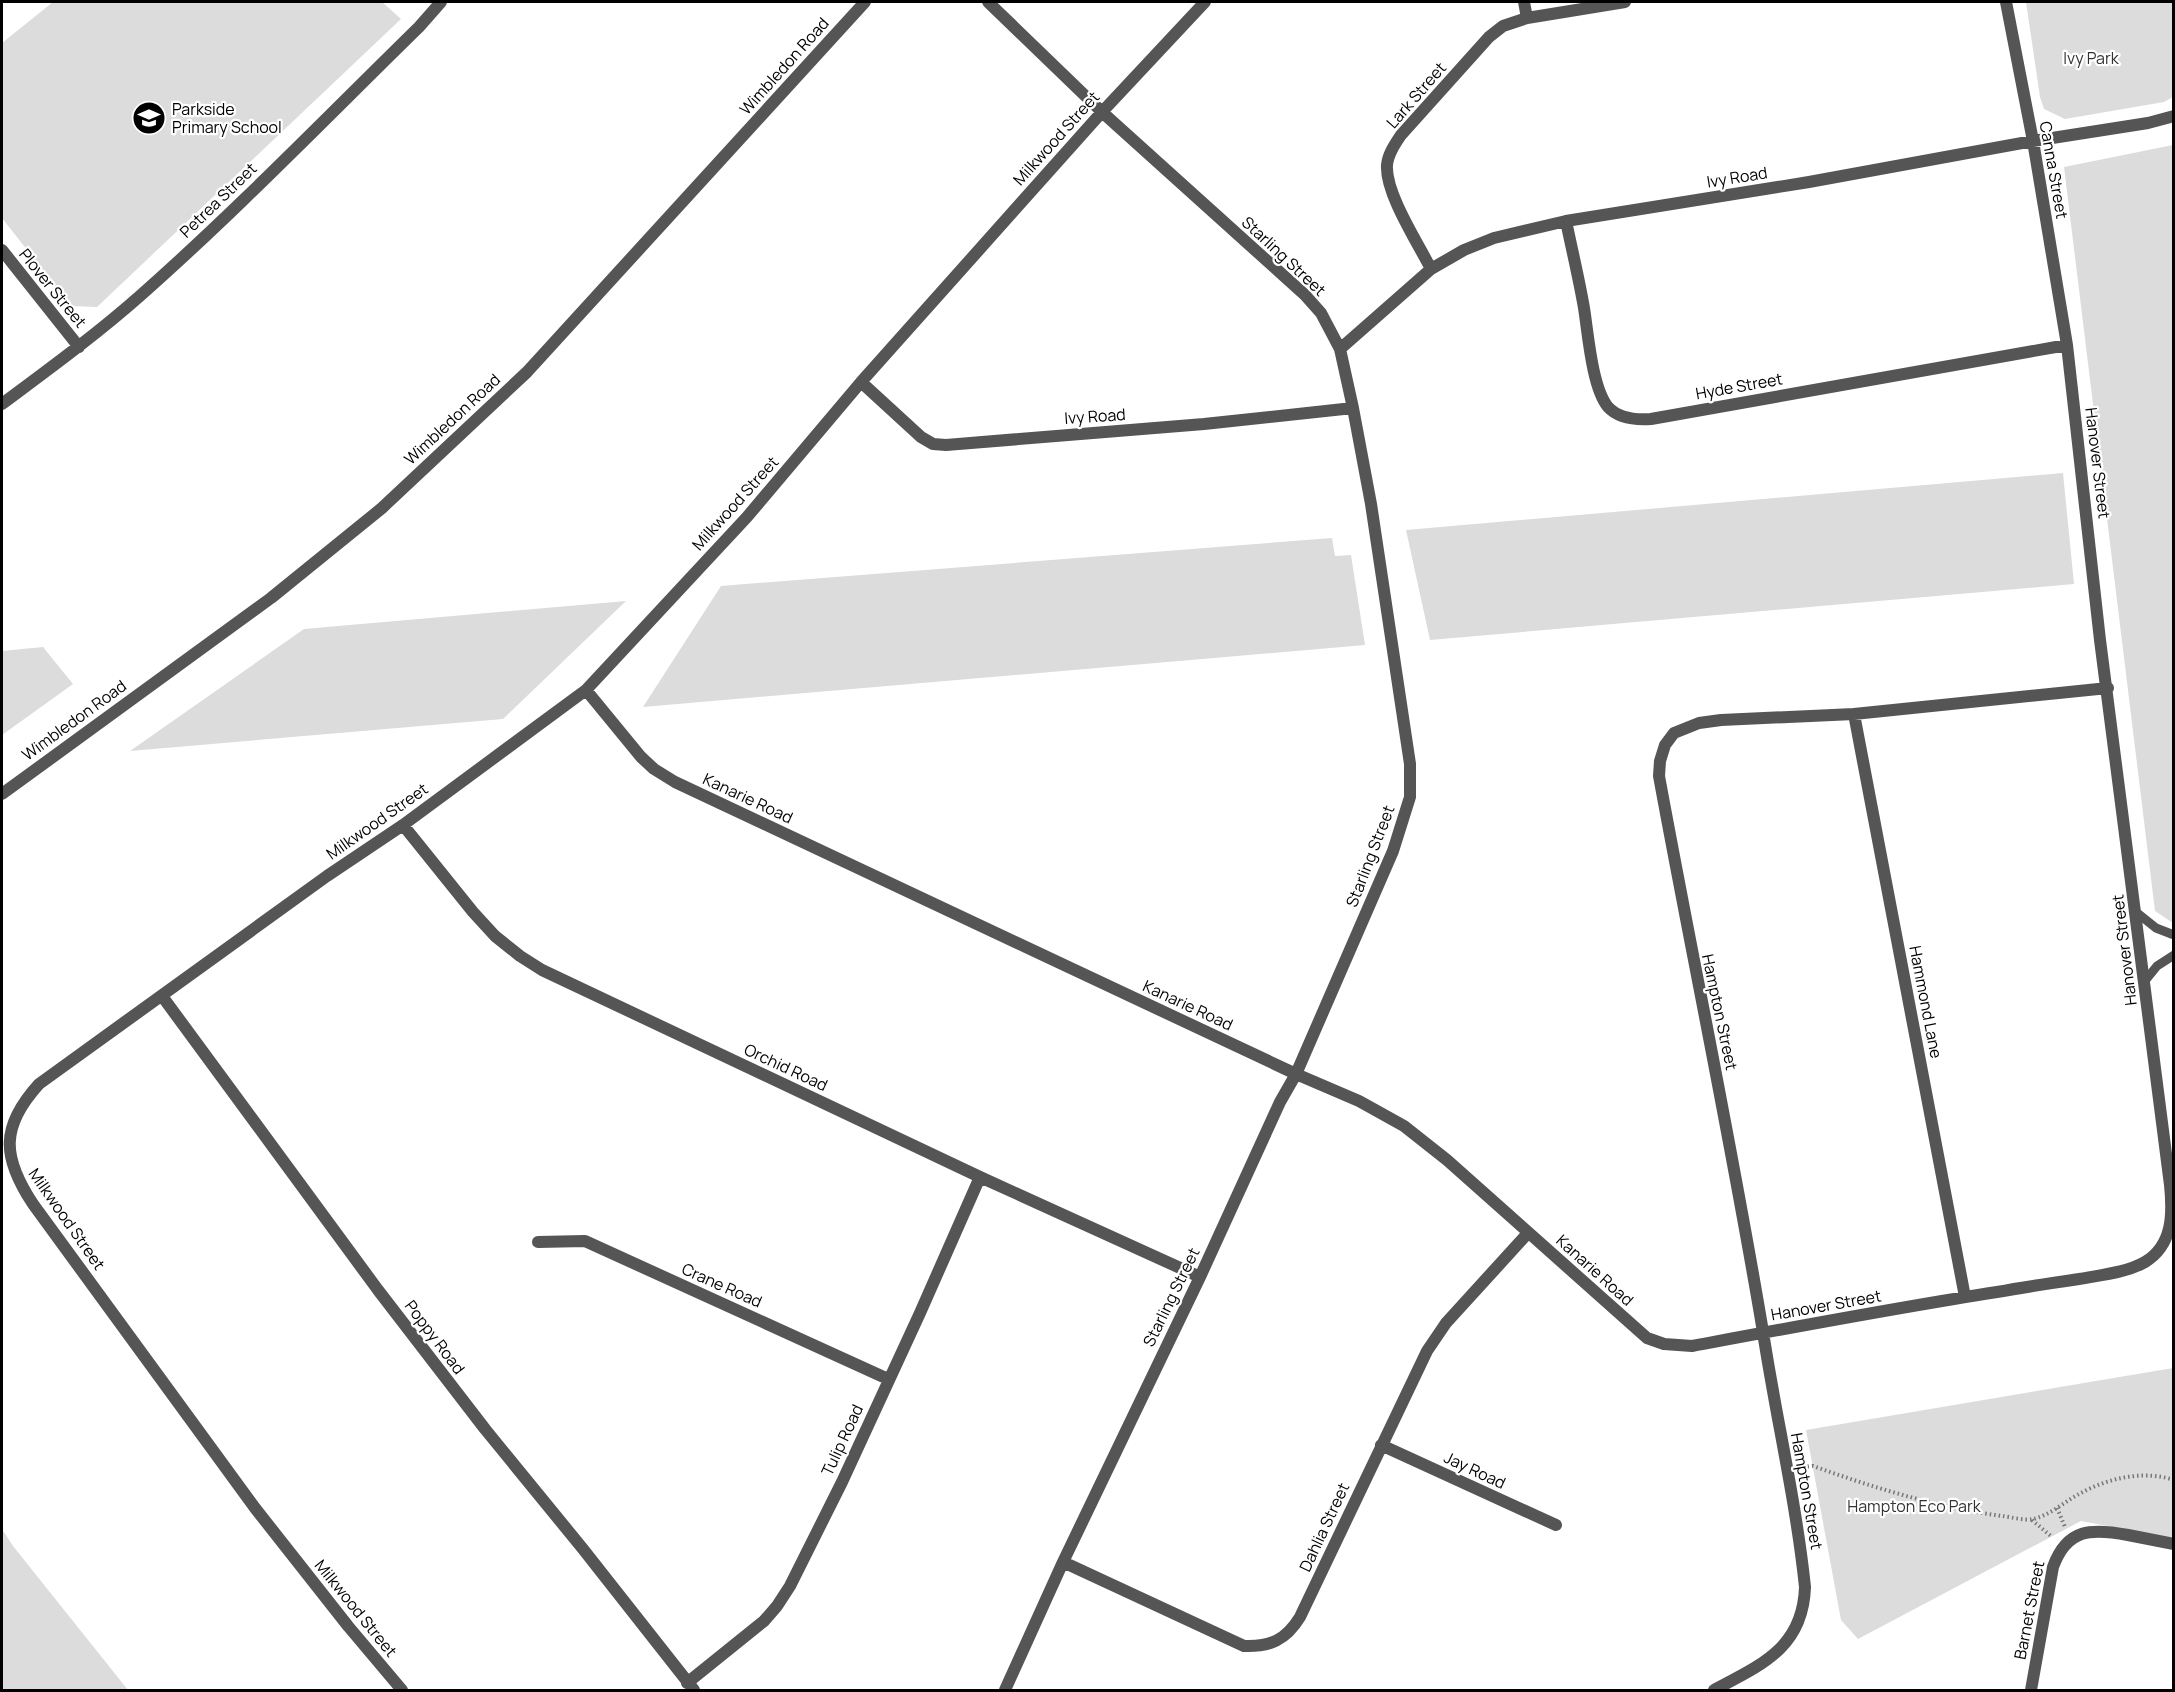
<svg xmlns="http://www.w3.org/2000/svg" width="2175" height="1692" viewBox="0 0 2175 1692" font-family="Manrope,sans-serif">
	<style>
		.green { fill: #dcdcdc }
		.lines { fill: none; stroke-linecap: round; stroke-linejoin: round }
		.path { stroke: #777; stroke-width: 4; stroke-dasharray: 1.5 3; stroke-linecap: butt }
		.service { stroke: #555; stroke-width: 9 }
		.minor { stroke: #555; stroke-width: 12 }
		.tertiary { stroke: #555; stroke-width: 12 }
		.labels { text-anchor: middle; stroke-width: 4.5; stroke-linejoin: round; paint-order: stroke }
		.park-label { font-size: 16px; fill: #333; stroke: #fff }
		.street-label { font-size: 16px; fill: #000; stroke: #fff }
		.poi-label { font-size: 16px; fill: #000; stroke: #fff; text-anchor: start }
	</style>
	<rect width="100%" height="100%" fill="#fff"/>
	<path class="green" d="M53 2H382L401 19 97 307 71 306 2 218V43Z
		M2026 2H2173V97L2164 102 2065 119 2044 109 2040 97Z
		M2173 145H2174L2173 923 2155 911 2064 167Z
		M2063 473 2074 584 1430 640 1406 530Z
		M1332 538 1335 556 1351 555 1365 645 643 707 721 586Z
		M626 601 503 719 130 751 304 629Z
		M43 647 73 684 2 735V651Z
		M2173 1368V1538L2081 1521 1858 1639 1841 1620 1806 1430Z
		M2 1529 13 1546 128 1690H2Z"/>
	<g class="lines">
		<path class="path" d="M1803 1467 1813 1466C1875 1488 1936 1507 2002 1516 2011 1517 2025 1521 2033 1519 2051 1515 2065 1501 2081 1493 2108 1478 2144 1470 2174 1480
			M2057 1508 2065 1527
			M2032 1520 2052 1537"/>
		<path class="service" d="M2136 912 2156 928 2174 935
			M2144 982 2157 966 2174 955"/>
		<path class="minor" d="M988 2 1102 112 1305 295 1321 313 1340 349 1353 408 1371 504 1410 764V797L1393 851 1296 1074 1280 1102 1200 1277 1063 1562 1005 1690
			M1524 2 1527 18
			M1566 221C1572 250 1579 279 1584 308 1588 333 1592 388 1608 407 1619 419 1636 420 1651 419L2067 345
			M2 250 79 347
			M1431 269C1418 243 1385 193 1387 165 1388 154 1395 144 1401 135L1489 37 1503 26 1527 18 1625 2
			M1340 349 1431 269 1464 250 1494 238 1566 221 1809 182 2033 141 2148 123 2174 116
			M861 382 921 437 933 444 946 445 1204 424 1353 408
			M2 404C49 369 97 334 141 295 237 210 327 117 419 27L441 2
			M586 690 641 757 654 769 675 782 1296 1074 1359 1101 1404 1126 1447 1160 1647 1338 1664 1344 1692 1346C1794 1327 1895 1308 1997 1292 2025 1287 2052 1283 2079 1279 2100 1275 2126 1273 2145 1262 2173 1245 2173 1214 2170 1185L2100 640 2067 345 2033 141 2006 2
			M1854 714 1965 1297
			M403 825 473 912 495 936 520 956 542 970 980 1177 1200 1277
			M162 996 378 1290 485 1429 583 1549 694 1690
			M538 1242 585 1241 888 1379
			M1381 1445 1556 1525
			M1063 1562 1244 1646C1270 1647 1286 1640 1300 1617L1427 1351 1446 1323 1528 1233
			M687 1683 764 1621 777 1606 790 1586 842 1482 920 1313 980 1177
			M402 1690 348 1626 255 1508 33 1204C2 1157 0 1127 39 1084L327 876 403 825 586 690 747 517 861 382 1102 112 1205 2
			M1714 1690C1761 1665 1803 1648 1805 1587 1796 1501 1776 1417 1763 1332 1732 1146 1693 961 1659 776L1660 761 1665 745 1674 733 1699 723 1721 720 1854 714 2108 688
			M2031 1690 2053 1567C2067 1528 2092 1528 2128 1535 2143 1538 2158 1541 2174 1544"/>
		<path class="tertiary" d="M2 794 271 598 382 508 527 372 865 2"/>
	</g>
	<defs>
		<symbol id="school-disc" viewBox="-11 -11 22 22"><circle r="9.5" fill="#000" stroke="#fff"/><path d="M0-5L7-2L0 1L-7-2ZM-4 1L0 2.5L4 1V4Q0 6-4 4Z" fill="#fff"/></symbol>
	</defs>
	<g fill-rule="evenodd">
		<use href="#school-disc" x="130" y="99" width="38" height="38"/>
	</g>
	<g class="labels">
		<g class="park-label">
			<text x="2091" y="64">Ivy Park</text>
			<text x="1914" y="1512">Hampton Eco Park</text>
		</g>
		<g class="street-label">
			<text transform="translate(784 66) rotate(-48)" y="6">Wimbledon Road</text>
			<text transform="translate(1416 95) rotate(-49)" y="6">Lark Street</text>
			<text transform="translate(1056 138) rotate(-48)" y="6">Milkwood Street</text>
			<text transform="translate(2054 170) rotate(80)" y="6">Canna Street</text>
			<text transform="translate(1737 177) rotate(-9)" y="6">Ivy Road</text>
			<text transform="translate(218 200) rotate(-44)" y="6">Petrea Street</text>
			<text transform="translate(1284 256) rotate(43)" y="6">Starling Street</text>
			<text transform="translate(53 288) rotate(51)" y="6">Plover Street</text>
			<text transform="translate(1739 386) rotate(-10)" y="6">Hyde Street</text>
			<text transform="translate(1095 416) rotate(-4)" y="6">Ivy Road</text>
			<text transform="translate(452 419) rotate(-43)" y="6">Wimbledon Road</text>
			<text transform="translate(2098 463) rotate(83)" y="6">Hanover Street</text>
			<text transform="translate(735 503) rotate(-48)" y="6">Milkwood Street</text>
			<text transform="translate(74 720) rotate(-36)" y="6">Wimbledon Road</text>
			<text transform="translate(748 798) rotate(25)" y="6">Kanarie Road</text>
			<text transform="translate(377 821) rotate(-35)" y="6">Milkwood Street</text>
			<text transform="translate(1370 856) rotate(-69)" y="6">Starling Street</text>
			<text transform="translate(2124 950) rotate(-97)" y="6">Hanover Street</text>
			<text transform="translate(1926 1002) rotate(79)" y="6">Hammond Lane</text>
			<text transform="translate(1188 1005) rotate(25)" y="6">Kanarie Road</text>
			<text transform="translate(1720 1012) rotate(78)" y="6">Hampton Street</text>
			<text transform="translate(786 1067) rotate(25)" y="6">Orchid Road</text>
			<text transform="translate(67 1219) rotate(55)" y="6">Milkwood Street</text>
			<text transform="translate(1595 1270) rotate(42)" y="6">Kanarie Road</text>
			<text transform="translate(722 1285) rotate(24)" y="6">Crane Road</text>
			<text transform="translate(1171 1297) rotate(-64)" y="6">Starling Street</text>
			<text transform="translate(1826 1305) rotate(-10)" y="6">Hanover Street</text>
			<text transform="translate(435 1337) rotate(53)" y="6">Poppy Road</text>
			<text transform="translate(842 1440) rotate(-65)" y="6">Tulip Road</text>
			<text transform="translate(1475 1470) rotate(25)" y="6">Jay Road</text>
			<text transform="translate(1807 1491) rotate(80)" y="6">Hampton Street</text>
			<text transform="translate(1324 1527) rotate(-65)" y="6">Dahlia Street</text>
			<text transform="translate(356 1608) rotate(51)" y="6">Milkwood Street</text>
			<text transform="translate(2029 1610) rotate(-79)" y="6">Barnet Street</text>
		</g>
		<g class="poi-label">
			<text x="172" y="115">Parkside<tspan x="172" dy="18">Primary School</tspan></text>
		</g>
	</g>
	<rect width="2175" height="1692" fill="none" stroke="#000000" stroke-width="6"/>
</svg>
